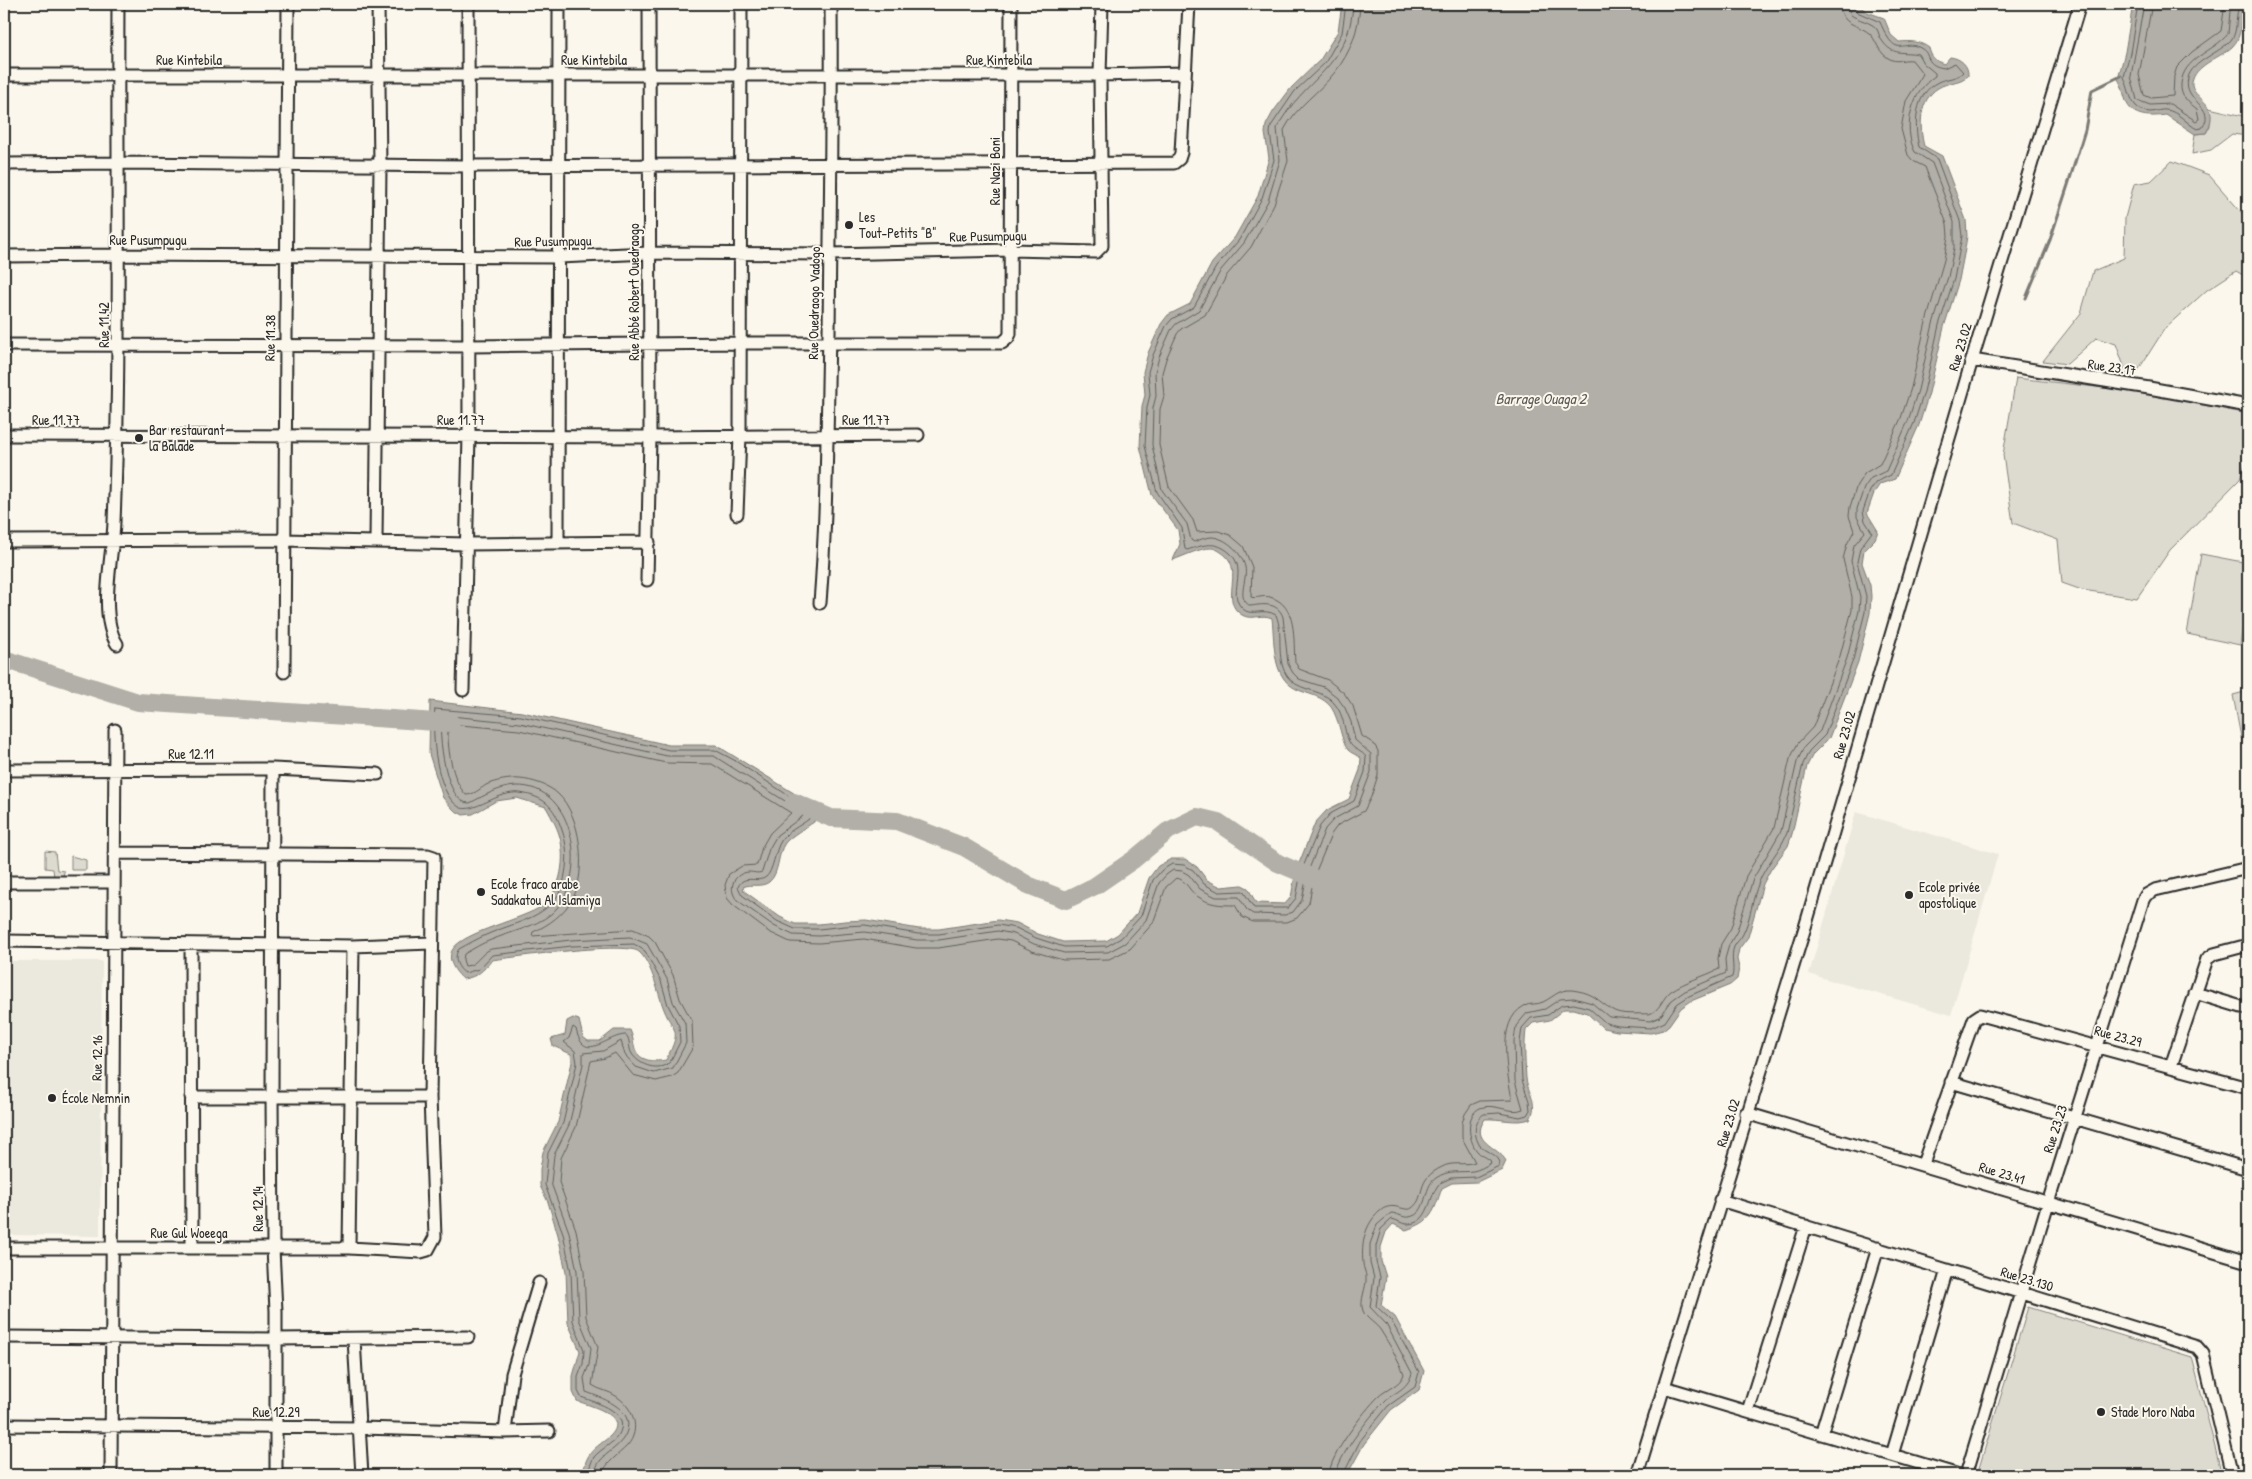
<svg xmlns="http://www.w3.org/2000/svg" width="2252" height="1479" viewBox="0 0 2252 1479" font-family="'Patrick Hand',sans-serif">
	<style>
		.built { fill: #ebe8de }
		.green { fill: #dddad0; stroke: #84827e }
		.water { fill: #b1afa7; stroke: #7b7a75 }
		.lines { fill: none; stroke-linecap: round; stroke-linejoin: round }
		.shore { stroke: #61605d; stroke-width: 1 }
		.stream { stroke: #7b7a75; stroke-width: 3 }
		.river { stroke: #b1afa7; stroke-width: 18 }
		.minor-casing { stroke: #2b2b2b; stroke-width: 15 }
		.minor { stroke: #fbf7ec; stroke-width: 11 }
		.poi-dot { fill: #2b2b2b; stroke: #fbf7ec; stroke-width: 2 }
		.labels { text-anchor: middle; stroke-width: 4; stroke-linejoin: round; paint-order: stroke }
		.street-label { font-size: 14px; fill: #2b2b2b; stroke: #fbf7ec }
		.poi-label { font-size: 14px; fill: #2b2b2b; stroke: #fbf7ec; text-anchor: start }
		.water-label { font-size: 15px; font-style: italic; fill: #5a5956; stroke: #fbf7ec }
	</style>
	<rect width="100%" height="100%" fill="#fbf7ec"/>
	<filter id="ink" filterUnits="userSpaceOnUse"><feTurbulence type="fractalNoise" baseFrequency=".02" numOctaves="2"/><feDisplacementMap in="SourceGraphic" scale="10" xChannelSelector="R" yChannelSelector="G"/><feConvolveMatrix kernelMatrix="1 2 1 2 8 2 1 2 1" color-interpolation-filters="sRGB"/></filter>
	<g filter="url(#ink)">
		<path class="built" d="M1856 812 1998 854 1951 1015 1809 974Z
			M4 961H102L100 1236 4 1235Z"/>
		<path class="green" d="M2209 108 2248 117V136L2232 134 2211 150 2192 154 2195 134 2206 133 2210 126Z
			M2172 161 2209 175 2248 220V278L2236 271 2207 290 2165 328 2130 383 2116 344 2096 338 2067 364 2043 361 2081 313 2093 271 2124 258 2125 218 2134 184 2151 181Z
			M2016 378 2140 392 2248 414V455L2240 479 2170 550 2137 598 2082 590 2062 583 2058 540 2013 523 2003 455Z
			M2201 554 2248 563V611H2245L2240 645 2187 634Z
			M2248 691V743H2242L2233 695Z
			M45 851 55 852 57 870 64 871 63 878 54 877 53 869 45 868Z
			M71 856 86 860V870H71Z
			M2028 1307 2192 1357 2222 1475H2003L1979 1468Z"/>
		<path class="water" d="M1342 4H1857L1867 12 1884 18 1891 35 1899 42C1910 41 1920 41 1929 48 1931 57 1935 61 1944 64L1950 57C1960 58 1969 65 1968 76 1959 83 1948 82 1938 88 1919 100 1919 126 1924 146L1942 156 1966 220 1967 236 1965 249 1959 280 1944 327 1929 393 1919 425 1895 479 1880 484 1874 493 1867 513 1878 531 1875 539 1864 550 1862 563 1870 585 1871 596 1870 613 1858 662 1829 738 1813 754 1807 766 1792 834 1788 846 1771 869 1763 884 1748 937 1739 949 1737 959 1739 968 1737 979 1730 985 1691 1001 1681 1008 1669 1025 1663 1030 1651 1033 1617 1031 1603 1028 1587 1013 1574 1009H1564L1550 1020 1533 1023 1526 1030C1524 1046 1525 1062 1526 1078 1528 1094 1539 1103 1530 1119 1515 1124 1501 1118 1485 1119 1469 1142 1498 1146 1506 1161L1502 1170 1477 1182 1452 1183 1442 1188C1433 1213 1433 1221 1406 1230L1393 1224 1386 1232 1381 1247V1261L1386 1277 1381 1305 1395 1317 1424 1371 1419 1390 1391 1410 1364 1444 1347 1475H582C584 1469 585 1462 588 1457 592 1449 602 1443 609 1437 632 1416 591 1406 577 1401L573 1392V1376L580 1351 568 1323 566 1272 558 1235 548 1202 540 1186V1169L543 1152 558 1122 572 1062 571 1054 553 1046 551 1039 565 1035 567 1021 573 1018 579 1020 583 1037 588 1041H600L614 1030H630C633 1036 633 1042 635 1049 640 1062 655 1062 666 1060 684 1025 672 1034 662 1004 658 991 650 961 639 952 627 941 515 957 492 960 483 971 477 977 463 979 455 972 446 959 453 949 463 932 524 919 542 906 560 893 565 863 561 842 559 830 552 818 546 807L517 798 496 801 473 814 463 815 454 810 443 798 429 754 430 701 522 712 669 745H716L813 805 816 814 814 822C805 828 792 835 785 843 777 854 780 873 769 882 761 888 751 883 743 887L744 891 780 917 795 924H819L845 921 866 920 919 929H939L998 920 1017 923 1038 934 1063 942 1106 941 1118 934 1137 913 1149 878 1158 866 1171 859H1185L1197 867 1207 880 1221 887 1242 885 1248 888 1256 903 1285 904 1291 897 1296 871 1315 823 1327 810 1349 799 1360 770 1361 758C1357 755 1351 753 1348 750 1341 742 1340 720 1331 707 1323 697 1312 695 1301 691 1271 681 1275 645 1272 618 1261 613 1252 621 1242 615 1219 601 1244 572 1225 555 1221 552 1216 548 1211 548 1200 548 1184 556 1173 560L1180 544 1178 530 1152 495 1140 446 1142 406 1145 395 1143 372 1148 353 1161 324 1168 315 1190 304 1212 263 1235 237 1258 196 1269 158 1265 133 1266 125 1273 112 1291 88 1320 60 1338 31Z
			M2133 4H2246C2239 18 2244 36 2232 47 2221 57 2198 64 2193 79 2185 99 2225 100 2206 133L2195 134 2166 115C2151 117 2132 118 2126 101 2123 93 2123 87 2118 79L2125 52Z"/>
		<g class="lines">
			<path class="shore" d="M2138 4 2130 53 2124 77C2131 92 2129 110 2150 112 2156 112 2161 109 2166 110 2178 111 2187 124 2197 129L2202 128C2218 106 2182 102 2188 78 2191 62 2221 52 2231 40 2239 31 2234 15 2240 4
				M2144 4 2131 76 2137 100 2150 105 2170 104 2196 121 2199 119 2197 109C2188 102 2180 97 2181 84 2183 58 2213 52 2228 34L2230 11 2233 4
				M2152 4 2139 75 2144 95 2151 98 2173 96 2174 76 2177 67 2192 52 2221 31 2225 4
				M587 1475C589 1470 591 1462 594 1457 601 1449 612 1444 618 1436 633 1412 597 1403 581 1397L578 1391V1377L583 1364 584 1350 573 1321 571 1272 563 1233 545 1185 548 1153 563 1123 577 1063 575 1051 564 1042 569 1038 573 1027 576 1029C584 1065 606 1035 626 1035 631 1040 628 1048 632 1054 640 1066 659 1072 670 1062L680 1042 679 1026 668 1005 661 981 645 951 634 944 572 946 492 955 479 969 465 973C457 968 453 957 459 949 468 944 477 939 486 935 512 923 545 919 560 892 563 887 564 880 565 874 568 859 567 844 562 830 554 806 545 797 520 793 499 790 472 815 459 807 436 793 431 734 435 709L521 716 669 750H715L734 760 809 809V819C800 826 786 832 781 841 775 850 773 872 766 877 757 884 744 873 738 887L742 895 777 921 795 929H819L845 926 865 925 918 934H939L998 925 1016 928 1036 938 1064 947 1107 946 1121 938 1141 916 1153 880 1162 870 1172 864 1184 865 1193 870 1204 884 1219 892 1243 891 1254 908H1288L1296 898 1301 872 1320 826 1330 814 1354 801 1365 772 1366 757C1362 751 1355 750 1351 745 1342 732 1347 714 1330 699 1318 689 1296 690 1287 676 1275 657 1284 634 1276 615 1263 607 1251 617 1243 609 1226 594 1249 571 1230 553 1215 540 1204 545 1187 550L1185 549 1182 528 1157 492 1145 446 1147 407 1150 395 1148 372 1153 355 1166 326 1172 319 1194 307 1216 267 1239 240 1262 198 1274 160 1270 133 1271 126 1295 91 1325 63 1342 33 1346 4
				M593 1475C595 1471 597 1465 600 1461 606 1453 617 1448 623 1439 641 1411 605 1399 586 1392L584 1378 589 1365 591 1348 579 1319 577 1271 569 1232 551 1183 554 1155 569 1125 583 1064V1053L603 1051 621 1041 625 1055 636 1067 654 1073 673 1068 686 1043 685 1023 673 1002 667 979 647 944 630 937 571 940 491 949C480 953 477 966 465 966L463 960 464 954C473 949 482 943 491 940 510 932 535 927 551 914 590 881 577 784 516 786 499 787 485 795 470 803 445 805 438 733 441 715L520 723 667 756H714L804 813 803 816 777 835 769 849 762 872C757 874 754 872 749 872 734 873 727 888 737 900L774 926 793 935 819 936 865 932 917 940H939L998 931 1014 934 1034 944 1064 953 1108 952 1125 943 1146 920 1159 883 1166 875 1173 870 1182 871 1189 875 1200 889 1216 897H1239L1247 910 1253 914 1285 915 1293 912 1302 900 1307 874 1325 829 1334 819 1358 806 1371 772V754L1355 740 1351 722 1345 708 1337 697 1324 687 1299 679 1293 673 1288 664 1283 617C1278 602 1263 604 1251 606 1235 599 1248 581 1245 567 1242 553 1227 538 1212 537 1206 537 1199 540 1194 542L1191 540 1187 524 1162 490 1152 445 1153 408 1156 396 1155 372 1159 357 1171 330 1176 324 1199 310 1221 270 1244 243 1268 201 1280 160 1277 128C1303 78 1350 68 1353 4
				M601 1475C607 1462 617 1456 627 1446 642 1429 633 1407 616 1396 609 1391 599 1390 592 1385L598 1347 586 1317 584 1271 576 1230 559 1182 561 1158 576 1127 591 1061 605 1058 615 1053 633 1075 656 1081 672 1077 678 1073 693 1047 692 1021 680 999 673 975 655 942 649 936 633 929 532 936 533 932C549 925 564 914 573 898 587 871 581 815 558 794 549 785 532 780 520 779 510 778 494 781 486 785 480 789 473 795 466 795 451 779 447 746 448 724L519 730 666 763 712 764 791 813 770 833 762 847 757 865 742 866 729 874 725 885 727 898 733 905 769 932 790 942 819 943 864 939 916 948H938L998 939 1011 941 1032 951 1063 960 1109 959 1130 949 1153 923 1166 887 1176 878C1186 879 1188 890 1197 896 1210 905 1220 905 1235 905L1242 917 1253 922H1287L1297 918 1309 903 1314 876 1332 833 1338 825 1364 811 1371 797 1378 775V751L1374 744 1362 736 1353 706 1344 693 1328 680 1299 669 1295 662C1293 639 1298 605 1270 597 1263 595 1256 599 1251 597L1252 567 1243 546 1230 535 1218 531 1197 532 1193 520 1169 487 1159 445 1160 409 1164 396 1162 373 1166 359 1177 334 1181 329 1205 315 1227 275 1251 247 1274 204 1288 161 1284 130C1297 105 1319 93 1335 72 1351 52 1359 29 1360 4
				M1329 1475C1329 1456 1364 1411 1378 1397 1386 1389 1401 1385 1404 1374 1399 1360 1389 1344 1381 1331 1376 1323 1367 1320 1363 1311 1359 1300 1367 1288 1366 1277 1366 1272 1363 1268 1363 1263 1361 1243 1365 1224 1380 1211 1393 1200 1405 1213 1412 1208 1427 1197 1414 1180 1442 1167 1452 1161 1465 1166 1475 1162L1462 1138V1123L1465 1114 1471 1105 1480 1101 1512 1100C1508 1074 1495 1022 1524 1006 1530 1003 1537 1005 1543 1002 1557 995 1560 987 1578 991 1595 994 1598 1001 1611 1009 1620 1016 1638 1013 1649 1014 1660 1011 1662 998 1671 991 1686 981 1703 977 1719 969L1718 958 1721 944 1731 928 1746 876 1774 828 1790 759 1798 743 1813 727 1840 656 1852 610V597L1843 559 1847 544 1854 531 1849 516 1850 507 1857 485 1865 473 1880 464 1901 418 1911 388 1926 322 1944 260 1948 236 1947 224 1925 167 1913 161 1908 155 1901 129 1906 101 1923 74 1912 60C1905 59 1899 62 1892 60 1877 54 1877 39 1869 33 1856 23 1841 26 1840 4
				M1336 1475C1337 1457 1370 1416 1383 1403 1394 1391 1407 1391 1412 1373L1386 1324 1370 1307 1374 1278 1370 1263V1244L1377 1225 1391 1213C1397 1213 1403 1218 1409 1217 1429 1214 1422 1187 1436 1178 1449 1169 1459 1173 1473 1171 1479 1170 1486 1166 1491 1163L1490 1160C1486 1157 1480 1155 1477 1151 1468 1140 1465 1115 1480 1108 1494 1102 1511 1115 1523 1109L1515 1081 1514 1041 1516 1026 1527 1013 1545 1009 1560 999 1574 998 1592 1003 1609 1017 1650 1021 1660 1017 1672 1000 1685 991 1726 973 1725 959 1729 945 1737 931 1753 879 1781 831 1797 762 1804 747 1820 731 1847 658 1859 611 1860 597 1851 561 1854 545 1865 532 1857 517V509L1864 488 1871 478 1886 471 1908 421 1918 390 1933 324 1948 277 1954 248V222L1932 163 1915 152C1902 127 1912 91 1935 76V73L1923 63 1918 54C1903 51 1893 56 1883 42 1879 38 1879 31 1876 28 1871 22 1858 20 1851 15L1847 4
				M1343 1475 1360 1441 1388 1406 1415 1387 1419 1372 1391 1320 1376 1306 1380 1277 1376 1262V1246L1381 1229 1392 1219C1397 1220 1402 1224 1407 1224 1431 1224 1428 1195 1440 1183L1451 1178 1476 1177 1499 1166 1500 1162C1496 1153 1487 1153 1481 1147 1473 1137 1473 1121 1484 1114L1499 1113 1520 1117 1527 1115 1530 1110 1529 1101 1522 1080 1520 1042 1522 1028 1531 1018 1548 1015 1562 1005 1574 1004 1589 1008 1606 1023 1618 1026 1651 1028 1665 1022 1677 1004 1689 996 1732 977C1735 967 1730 957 1734 947 1736 942 1741 939 1743 934 1751 918 1752 899 1759 882 1766 864 1780 851 1787 833L1803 764 1809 751 1825 735 1853 660 1865 612 1866 596 1857 562 1860 548 1872 532 1865 521 1863 511 1870 491 1876 482 1891 475 1914 423 1924 392 1939 325 1954 279 1962 236 1960 221 1937 159 1919 147C1914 125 1914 94 1938 82 1946 78 1957 79 1963 72L1955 63 1944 68C1924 65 1931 54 1922 49 1902 36 1898 64 1880 22L1857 12 1854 4"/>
			<path class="stream" d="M2026 298 2050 240 2068 185 2085 130 2092 90 2121 76"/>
			<path class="river" d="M4 659 138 702 451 723
				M794 802 831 818 897 821 964 847 1028 885 1066 900 1095 886 1133 860 1168 831 1197 817 1218 822 1278 863 1318 880"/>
			<defs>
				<path id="minor" d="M4 75H1100L1184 73
					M4 164 118 163 468 166 1174 163 1179 159 1181 153 1189 4
					M4 256 118 255 559 257 649 253 830 254 1010 250 1096 252 1102 246 1100 75 1102 4
					M4 345 468 346 739 343H1002L1008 338 1010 334 1011 4
					M1972 360 2149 388 2248 406
					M4 435 650 437 918 435
					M737 514 740 435 741 4
					M4 541 283 540 467 544 649 542
					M376 542 380 165 378 4
					M558 542 559 4
					M647 580 650 437 649 4
					M820 603C827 514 827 424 829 334 830 224 832 114 831 4
					M117 644C98 614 113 556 114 522 121 349 117 176 118 4
					M284 672 288 4
					M463 690 469 435 468 4
					M273 769 272 1096 273 1248 276 1311V1475
					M4 770 273 769 378 774
					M4 882H113
					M4 941 353 946 431 943
					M191 944 192 1248
					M2195 993 2248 1009
					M2171 1066 2207 959 2214 954 2248 945
					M1951 1082 2248 1169
					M191 1097H430
					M1746 1113 2248 1262
					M1923 1164 1974 1019 1980 1015 2248 1088
					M1720 1200 2197 1347 2203 1354 2232 1475
					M4 1248H349L421 1252 428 1250 435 1237 430 1097 434 857 428 855 114 853
					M349 1248 353 946
					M4 1337 276 1339 468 1337
					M354 1339 362 1475
					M1664 1387 1959 1475
					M1748 1411 1806 1226
					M4 1425 361 1428 505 1432 549 1431
					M505 1432 512 1374 539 1283
					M1821 1434 1878 1248
					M1892 1455 1947 1270
					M111 1475 115 730
					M1637 1475 1806 924 1972 360 2080 4
					M1966 1475 2048 1203 2143 900 2146 895 2155 890 2248 868"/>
			</defs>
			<use href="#minor" class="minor-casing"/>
			<use href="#minor" class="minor"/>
		</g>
	</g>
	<g class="poi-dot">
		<circle cx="849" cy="225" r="5"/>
		<circle cx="139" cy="438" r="5"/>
		<circle cx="481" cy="892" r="5"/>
		<circle cx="1909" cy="895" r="5"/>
		<circle cx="52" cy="1098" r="5"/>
		<circle cx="2101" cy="1412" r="5"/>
	</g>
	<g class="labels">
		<g class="street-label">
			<text x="189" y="65">Rue Kintebila</text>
			<text x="594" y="65">Rue Kintebila</text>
			<text x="999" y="65">Rue Kintebila</text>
			<text transform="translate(995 171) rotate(-90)" y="5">Rue Nazi Boni</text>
			<text transform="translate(988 236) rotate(-1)" y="5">Rue Pusumpugu</text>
			<text x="148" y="245">Rue Pusumpugu</text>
			<text transform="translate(553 241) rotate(-1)" y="5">Rue Pusumpugu</text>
			<text transform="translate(634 292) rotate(-90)" y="5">Rue Abbé Robert Ouedraogo</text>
			<text transform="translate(814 303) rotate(-89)" y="5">Rue Ouedraogo Vadogo</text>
			<text transform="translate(104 325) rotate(-90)" y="5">Rue 11.42</text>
			<text transform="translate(270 338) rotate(-89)" y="5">Rue 11.38</text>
			<text transform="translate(1960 347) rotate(-73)" y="5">Rue 23.02</text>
			<text transform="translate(2112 367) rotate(8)" y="5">Rue 23.17</text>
			<text x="56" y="425">Rue 11.77</text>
			<text x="461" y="425">Rue 11.77</text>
			<text x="866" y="425">Rue 11.77</text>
			<text transform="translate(1844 735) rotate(-74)" y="5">Rue 23.02</text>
			<text x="191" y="759">Rue 12.11</text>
			<text transform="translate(2118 1036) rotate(15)" y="5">Rue 23.29</text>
			<text transform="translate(97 1058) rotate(-89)" y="5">Rue 12.16</text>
			<text transform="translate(1728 1123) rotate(-73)" y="5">Rue 23.02</text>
			<text transform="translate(2055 1129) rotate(-72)" y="5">Rue 23.23</text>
			<text transform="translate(2002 1173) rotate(17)" y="5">Rue 23.41</text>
			<text transform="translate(258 1209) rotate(-90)" y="5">Rue 12.14</text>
			<text x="189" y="1238">Rue Gul Woeega</text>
			<text transform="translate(2027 1279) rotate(17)" y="5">Rue 23.130</text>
			<text x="276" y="1417">Rue 12.29</text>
		</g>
		<g class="poi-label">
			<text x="859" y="222">Les<tspan x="859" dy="16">Tout-Petits "B"</tspan></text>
			<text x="149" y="435">Bar restaurant<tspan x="149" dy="16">la Balade</tspan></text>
			<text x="491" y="889">Ecole fraco arabe<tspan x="491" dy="16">Sadakatou Al Islamiya</tspan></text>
			<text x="1919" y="892">Ecole privée<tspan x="1919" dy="16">apostolique</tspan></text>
			<text x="62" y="1103">École Nemnin</text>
			<text x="2111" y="1417">Stade Moro Naba</text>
		</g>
		<g class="water-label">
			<text x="1541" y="404">Barrage Ouaga 2</text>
		</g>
	</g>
	<rect width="2252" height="1479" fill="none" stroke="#fbf7ec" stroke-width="20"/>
	<rect x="10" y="10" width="2232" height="1459" fill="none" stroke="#2b2b2b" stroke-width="2" filter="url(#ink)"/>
</svg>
